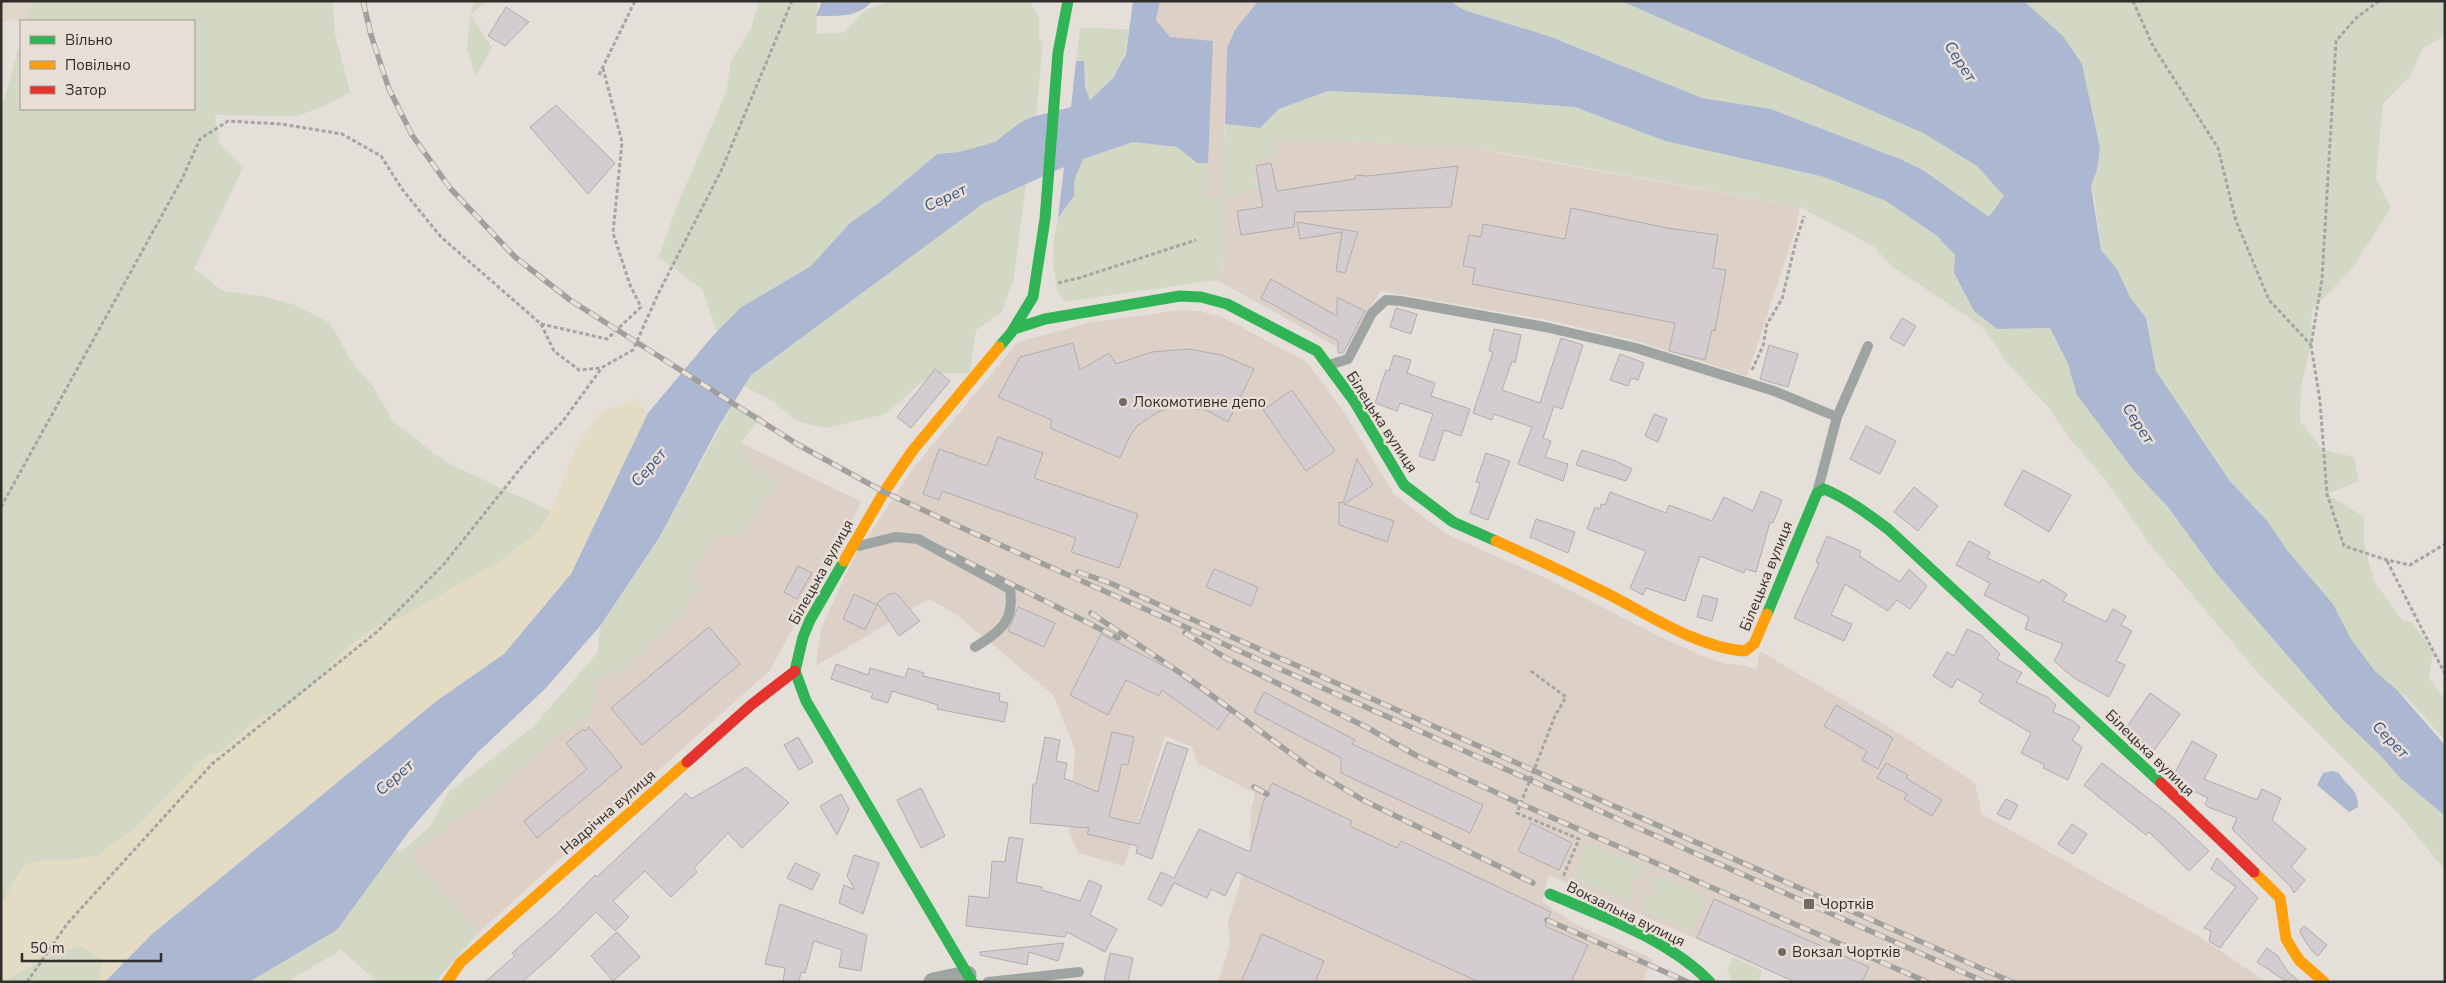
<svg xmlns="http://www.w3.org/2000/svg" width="2446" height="983" viewBox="0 0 2446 983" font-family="'Nunito Sans',sans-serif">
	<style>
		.built { fill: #ddd1c7 }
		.education { fill: #e1d6ca }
		.green { fill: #d3d8c5 }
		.sand { fill: #e3dbc4 }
		.water { fill: #acb8d2 }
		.building { fill: #d3ccd1; stroke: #b0adac }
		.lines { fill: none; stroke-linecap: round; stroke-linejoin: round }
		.path { stroke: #a4a6a4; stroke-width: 3; stroke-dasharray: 4 2.5; stroke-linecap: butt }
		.lane { stroke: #9ea4a2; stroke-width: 10 }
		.street { stroke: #9ea4a2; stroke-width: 19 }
		.fast { stroke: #30b455; stroke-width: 11 }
		.slow { stroke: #ff9f0a; stroke-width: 11 }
		.jam { stroke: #e5322d; stroke-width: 11 }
		.rail-casing { stroke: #a0a19e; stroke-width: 5.5 }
		.rail { stroke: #e9ded6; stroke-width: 4; stroke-dasharray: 11; stroke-linecap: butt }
		.poi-dot { fill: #716c68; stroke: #e9ded6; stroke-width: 2 }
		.labels { text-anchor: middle; stroke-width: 5; stroke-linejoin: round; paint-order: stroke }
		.poi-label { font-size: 15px; fill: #322e2a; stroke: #e9ded6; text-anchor: start }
		.street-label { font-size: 15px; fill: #322e2a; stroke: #e9ded6 }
		.water-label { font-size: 16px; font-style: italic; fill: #3c558a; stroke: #e9ded6 }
	</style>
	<rect width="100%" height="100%" fill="#e5dfda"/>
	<path class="built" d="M1160 1H1258L1227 48 1222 198H1207L1170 37 1156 20Z
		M1275 139 1464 147 1800 207 1797 225 1747 376 1637 341 1547 320 1381 291 1368 311 1350 349 1339 348 1217 280 1223 266 1225 227 1221 210 1226 197 1257 188 1253 161 1277 157Z
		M1181 310 1199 311 1222 317 1307 362 1342 409 1394 494 1446 534 1548 579 1656 635 1705 657 1726 664 1744 665 1756 670 1760 651 1902 735 1975 783 1982 814 2200 937 2266 982H1795L1549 875 1542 901 1573 923 1653 959 1642 982H1218L1230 945 1228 921 1250 852 1251 810 1255 793 1197 763 1192 747 1165 736 1124 866 1078 853 1069 832 1075 750 1053 695 957 615 929 599 816 666 821 629 853 559 915 466 1018 342 1092 322Z
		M741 443 862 502 770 670 478 933 410 856 496 792 556 736 590 715 598 680 630 665 670 624 684 614 691 598 690 578 715 537 777 481 752 468Z"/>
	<path class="education" d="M1 1H32L27 19 1 22Z"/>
	<path class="green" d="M32 1H333L335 34 350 92 331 103 298 116 215 115 220 145 243 168 194 269 223 291 263 296 295 305 330 323 352 362 374 388 393 422 447 463 551 511 539 531 502 560 398 619 378 625 345 649 312 687 285 707 257 719 221 752 204 757 140 824 97 857 61 861 52 860 1 905V111L21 39V109H194V21H26Z
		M475 1H488L470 15 492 47 476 77 467 49 470 15Z
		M759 1H817V34L845 32 866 9 893 1H1030L1039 18V40L1043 42 1036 117 1018 124 995 142 959 152 937 154 880 202 850 223 811 266 740 308 717 332 702 289 659 257 676 208 726 92 731 61 751 28Z
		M1450 1H1621L1923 133 1977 166 2005 196 1989 218 1923 170 1900 159 1771 109 1702 98 1551 37 1464 10Z
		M2024 1H2445V36L2423 48 2410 76 2383 104 2376 178 2391 208 2351 270 2312 310 2311 345 2301 386 2300 421 2322 449 2354 457 2359 481 2327 494 2364 517V543L2374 581 2403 621 2412 622 2433 652 2429 678 2445 699V740L2410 701 2375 671 2351 639 2333 604 2287 550 2268 522 2230 481 2197 430 2175 402 2156 371 2146 318 2130 297 2117 269 2101 250 2094 194 2091 186 2097 170 2100 148 2082 64Z
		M1080 28 1129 29C1125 66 1117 75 1090 100L1085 87 1084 62 1076 61Z
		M1328 91 1416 95 1575 107 1665 141 1824 177 1887 201 1937 236 1955 255 1954 273 1974 311 1997 329 2050 328 2068 364 2077 395 2134 471 2168 507 2216 573 2343 720 2380 755 2401 779 2445 816V870L2399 814 2258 673 2148 542 2108 483 2072 441 2047 406 2008 364 1983 327 1893 267 1873 246 1800 207 1527 157 1464 147 1275 139 1278 157 1253 161 1257 188 1226 198C1221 212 1224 215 1225 229 1226 247 1224 263 1217 280L1065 302 1058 293 1053 266 1054 237 1058 218 1074 196V181L1083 159 1133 142 1177 147 1197 163H1208L1207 197 1221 198 1225 124 1260 128 1279 109Z
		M1026 184 1014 278 1002 312 976 330 970 373H944L924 380 886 414 826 428 796 421 772 401 744 386 751 375 984 203Z
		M734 402 762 416 741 443 752 468 777 481 742 535 715 537 690 578 702 588 691 598 684 614 670 625 630 665 598 680 591 715 556 736 496 792 410 856 478 933 435 982H378L341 950 287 982H249L337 930 395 850 401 852 430 826 449 792 533 727 598 652 600 626 659 538Z
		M1589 842 1645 867 1639 880 1635 879 1631 889 1635 891 1629 903 1573 878Z
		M1654 874 1708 897 1692 932 1639 908 1644 897 1649 899 1654 889 1648 886Z
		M80 945 102 959 99 982H2L43 959Z
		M1733 957 1763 971 1758 982H1733L1727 970Z"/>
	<path class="sand" d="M636 399 648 413 571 574 504 654 438 700 151 935 105 982H99L102 959 80 945 43 959 1 982V905L23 866 41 860 61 861 97 856 140 824 204 757 221 752 257 719 285 707 312 687 345 649 378 625 398 619 502 560 539 531 551 511 577 444 603 411Z"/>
	<path class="water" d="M822 1H872C859 18 835 16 816 16Z
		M1133 1H1160L1156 20 1170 37 1213 41 1208 163H1197L1177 147 1133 142 1083 159 1074 181V196L1058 218 1064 167 984 203 751 375 719 426 659 538 600 626 546 688 476 754 410 830 337 930 249 982H105L151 935 438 700 504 654 571 574 648 413 711 338 740 308 811 266 850 223 880 202 937 154 959 152 995 142 1018 124 1032 117 1071 107 1076 61H1084L1085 87 1090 100 1113 78 1126 54Z
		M1258 1H1450L1464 10 1551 37 1702 98 1771 109 1900 159 1923 170 1989 217 2004 196 1977 166 1923 133 1621 1H2024L2063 36 2082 64 2100 148 2097 170 2091 186 2101 250 2117 269 2130 297 2146 318 2156 371 2230 481 2268 522 2287 550 2333 604 2351 639 2375 671 2397 690 2445 745V816L2401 779 2380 755 2343 720 2216 573 2168 507 2134 471 2077 395 2068 364 2050 328 1997 329 1974 311 1954 273 1955 255 1937 236 1886 201 1824 177 1665 141 1575 107 1416 95 1328 91 1279 109 1260 128 1225 124 1227 48 1235 30Z
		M2332 771 2339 773C2348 788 2358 788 2358 807L2349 812 2317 785 2323 773Z"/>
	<path class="building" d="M506 7 529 22 505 46 488 36Z
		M556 105 615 163 588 194 530 127Z
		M1271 163 1277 191 1355 179 1356 175 1367 176 1458 166 1451 207 1295 212 1294 227 1241 235 1237 211 1263 207 1256 166Z
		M1571 208 1667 228 1718 235 1713 268 1726 270 1715 331 1712 330 1705 360 1669 351 1675 323 1472 284 1475 268 1463 266 1469 235 1481 237 1483 224 1565 239Z
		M1297 222 1358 232 1345 273 1336 271 1342 232 1300 239Z
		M1271 279 1337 316V297L1365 311 1343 353H1338V341L1261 298Z
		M1396 308 1417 314 1411 334 1390 327Z
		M1902 318 1916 326 1904 346 1890 338Z
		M1494 329 1521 335 1515 363 1512 361 1502 390 1540 403 1561 338 1583 345 1562 409 1554 406 1543 438 1551 441 1545 457 1568 464 1563 481 1518 464 1532 427 1494 414 1492 420 1473 413 1493 352 1489 351Z
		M1073 343 1080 370 1109 353 1116 364 1152 352 1188 349 1222 355 1254 369 1228 422 1206 410 1181 407 1169 408 1158 412 1137 426 1130 436 1120 458 1050 428 1052 420 998 397 1020 357Z
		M1769 345 1798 354 1788 387 1760 379Z
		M1620 354 1644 363 1638 380 1631 378 1628 386 1610 380Z
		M1394 355 1411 360 1407 373 1435 383 1431 396 1470 409 1461 436 1444 430 1434 461 1419 456 1433 414 1400 403 1397 411 1375 403 1386 370 1389 371Z
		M935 369 950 381 911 428 897 417Z
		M1292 390 1335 451 1306 471 1263 410Z
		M1654 414 1667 419 1658 442 1645 436Z
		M1866 426 1896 441 1880 474 1850 459Z
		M998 437 1043 453 1034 478 1138 514 1119 568 1071 552 1076 538 942 491 939 500 923 494 939 449 987 466Z
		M1582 450 1616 461 1632 469 1626 481 1576 465Z
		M1486 453 1510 461 1488 520 1470 513 1480 483 1476 482Z
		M1357 459 1373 485 1344 504 1394 521 1387 542 1339 525V502L1343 503Z
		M2023 470 2071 495 2049 532 2004 505Z
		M1914 487 1938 506 1918 531 1894 512Z
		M1761 491 1782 500 1773 523 1770 522 1756 572 1745 569 1744 573 1700 556 1685 601 1646 588 1643 595 1630 588 1646 551 1587 529 1595 507 1600 509 1601 504 1605 505 1610 492 1666 513 1669 505 1712 521 1724 497 1753 511Z
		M1536 519 1575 532 1568 553 1530 537Z
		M1827 536 1861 551 1859 556 1900 582 1909 569 1927 586 1910 609 1897 600 1888 611 1845 584 1831 615 1852 624 1844 641 1794 618 1819 563 1816 562Z
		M1969 541 1990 552 1987 558 2040 583 2042 579 2067 594 2063 601 2106 622 2113 609 2126 616 2121 625 2132 631 2116 661 2125 665 2109 697 2074 678 2054 661 2063 644 2025 629 2029 617 1984 595 1990 583 1956 565Z
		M798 566 812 573 797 599 784 592Z
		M1214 569 1258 587 1251 606 1206 587Z
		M894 593 898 595 920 621 899 636 877 603 889 594Z
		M854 594 877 605 865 630 843 619Z
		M1703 595 1718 599 1712 621 1697 617Z
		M1018 607 1055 623 1044 647 1008 631Z
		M709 627 740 664 642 745 611 708Z
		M1967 629 1981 635 2000 654 1997 659 2022 673 2016 682 2049 698 2056 705 2053 712 2073 721 2080 727 2072 740 2082 747 2068 780 2043 768 2045 765 2021 753 2031 733 1979 702 1983 694 1957 679 1952 688 1933 676 1947 652 1954 656Z
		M1101 634 1172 670 1230 712 1218 730 1162 690 1159 696 1126 680 1108 715 1070 695Z
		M836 664 868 675 870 668 905 678 908 668 924 673 923 676 1000 694 999 701 1008 703 1004 722 937 709 938 705 892 691 888 703 871 698 873 693 831 679Z
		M1264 692 1355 740 1352 744 1483 805 1470 833 1341 773V758L1254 712Z
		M2150 693 2180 714 2153 752 2126 728Z
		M1836 705 1893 738 1878 769 1862 760 1867 751 1824 726Z
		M589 727 622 767 537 838 524 821 587 769 566 743 583 729 585 731Z
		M1112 732 1134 737 1128 765 1122 764 1109 817 1139 824 1167 742 1188 749 1152 859 1136 853 1138 846 1087 834 1089 828 1030 823 1033 784H1036L1045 737 1060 740 1056 761 1067 763 1064 778 1098 792Z
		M798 737 813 762 799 770 784 745Z
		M2192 741 2217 755 2204 779 2257 800 2262 789 2281 798 2272 820 2306 849 2291 867 2305 880 2294 893 2291 887 2232 829 2237 818 2208 807 2205 804 2208 798 2188 788 2174 774Z
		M1886 763 1908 775 1906 778 1942 800 1932 816 1904 799 1907 794 1877 778Z
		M2102 763 2174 818 2209 851 2189 871 2149 832 2146 835 2084 785Z
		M746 767 789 803 742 848 728 833 694 868 697 872 671 897 645 871 613 901 629 917 615 931 596 912 554 954 522 982H485L515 956 512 953 559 912 595 875 597 877 686 793 691 799Z
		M1272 783 1352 821 1350 826 1397 848 1401 841 1551 912 1545 926 1588 945 1571 982H1479L1237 872 1225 896 1211 889 1207 898 1174 883 1162 906 1148 899 1161 872 1174 878 1199 829 1250 852 1263 803Z
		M921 788 945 836 921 848 897 800Z
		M841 794 849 809 837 835 820 806Z
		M2006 799 2018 805 2010 820 1997 814Z
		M1531 823 1572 843 1559 870 1518 851Z
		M2072 824 2087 834 2073 854 2058 844Z
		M1009 837 1023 839 1016 882 1042 887V890L1080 901 1089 880 1102 886 1090 915 1117 929 1105 952 1067 932 1065 937 966 926 969 896 989 898 992 861 1005 862Z
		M854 855 879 863 863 914 839 903 844 885 855 890 847 876Z
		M2217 858 2258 898 2220 948 2209 941 2211 931 2204 928 2236 887 2211 869Z
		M795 863 820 874 812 890 787 878Z
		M1714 899 1869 967 1862 982H1795L1697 938Z
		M780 904 867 935 861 971 839 967 842 950 814 941 805 973 801 972 799 982H783L785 968 765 964Z
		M2304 926 2327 945 2318 956 2311 950 2301 934 2300 930Z
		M617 932 640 957 613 981 591 956Z
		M1262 934 1324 961 1315 982H1241Z
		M1064 943 1058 961 1029 952 1027 965 980 955V952Z
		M2267 948 2278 956 2288 972 2300 982H2287L2257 962Z
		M1110 953 1133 958 1128 982H1104Z"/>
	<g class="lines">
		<path class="path" d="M2133 1 2153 46 2218 148 2236 221 2269 300 2311 345
			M2379 1 2356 18 2336 41 2322 279 2311 345 2320 401 2327 494 2344 546 2387 560 2410 565 2445 544
			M599 75 635 1
			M1058 283 1079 278 1196 240
			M541 324 607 339 641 307 630 285 613 233 622 142 603 68
			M1752 370 1763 346 1767 324 1782 299 1796 241 1804 216
			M1 507 182 179 200 139 228 121 281 124 342 134 381 156 402 189 441 237 541 324 554 351 579 370 601 368 633 350 658 294 721 171 792 1
			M2387 561 2445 674
			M1531 671 1566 697 1555 716 1517 813 1579 839 1563 877
			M27 982 67 924 212 764 378 631 444 564 532 454 563 421 601 369"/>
		<path class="lane" d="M1329 365 1348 359 1372 313 1386 300 1401 301 1545 327 1636 348 1774 391 1837 417
			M1818 489 1837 417 1868 346
			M859 546 895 537 918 539 1010 589C1015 621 1000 632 975 647
			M988 982 1079 972"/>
		<path class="street" d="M933 982 967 975"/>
		<path class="fast" d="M1014 329 1045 319 1180 296 1201 297 1227 304 1317 351 1354 401 1404 485 1453 522 1496 541
			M999 347 1011 333 1033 297 1045 219 1058 53 1068 1
			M844 561 810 620 803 637 795 671 806 701 972 982
			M1767 614 1817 493 1824 489C1848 499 1868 514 1888 529L2161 783
			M1550 894C1604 917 1668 939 1710 982"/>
		<path class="slow" d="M1496 541C1535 558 1574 577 1612 596 1652 617 1700 648 1745 651L1754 644 1767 614
			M844 561 884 492 913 450 999 347
			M2254 872 2280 898 2286 939 2299 960 2324 982
			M447 982 460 963 687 762"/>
		<path class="jam" d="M687 762 751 705 795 671
			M2161 783 2254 872"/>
		<defs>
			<path id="rail" d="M363 1 371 35 389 89 412 135 450 188 515 257 570 300 797 444 884 492 960 527 1985 982
				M946 551 1118 638
				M1078 572 1110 583 2012 982
				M1091 613 1191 680 1313 770 1363 800 1533 883
				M1185 633 1226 658 1368 728 1417 756 1521 804 1927 982
				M1254 787 1267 794
				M1547 920 1688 982"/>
		</defs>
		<use href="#rail" class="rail-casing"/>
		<use href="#rail" class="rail"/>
	</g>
	<g class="poi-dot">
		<circle cx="1123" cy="402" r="5"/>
		<rect x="1803" y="898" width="12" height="12" rx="2.5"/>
		<circle cx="1782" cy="952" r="5"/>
	</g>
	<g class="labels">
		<g class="poi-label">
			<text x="1133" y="407">Локомотивне депо</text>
			<text x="1820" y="909">Чортків</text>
			<text x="1792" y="957">Вокзал Чортків</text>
		</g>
		<g class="street-label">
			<text transform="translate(1382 422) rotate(57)" y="5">Білецька вулиця</text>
			<text transform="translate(821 572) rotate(-61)" y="5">Білецька вулиця</text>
			<text transform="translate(1766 576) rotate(-68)" y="5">Білецька вулиця</text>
			<text transform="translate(2150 753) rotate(44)" y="5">Білецька вулиця</text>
			<text transform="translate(608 812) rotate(-41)" y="5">Надрічна вулиця</text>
			<text transform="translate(1626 914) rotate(26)" y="5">Вокзальна вулиця</text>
		</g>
		<g class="water-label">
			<text transform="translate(1961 61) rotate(57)" y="6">Серет</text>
			<text transform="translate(945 197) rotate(-25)" y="6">Серет</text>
			<text transform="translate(2139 423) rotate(57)" y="6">Серет</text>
			<text transform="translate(648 467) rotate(-49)" y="6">Серет</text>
			<text transform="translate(2391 739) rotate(46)" y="6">Серет</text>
			<text transform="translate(394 777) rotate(-41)" y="6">Серет</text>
		</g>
	</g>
	<rect width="2446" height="983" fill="none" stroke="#322e2a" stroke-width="5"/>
	<rect x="20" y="20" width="175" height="90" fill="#e9ded6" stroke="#a09891"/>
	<rect x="30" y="36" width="25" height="8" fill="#30b455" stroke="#a09891"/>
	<text x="65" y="45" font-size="15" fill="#322e2a">Вільно</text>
	<rect x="30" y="61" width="25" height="8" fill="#ff9f0a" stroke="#a09891"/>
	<text x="65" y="70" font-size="15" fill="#322e2a">Повільно</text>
	<rect x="30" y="86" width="25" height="8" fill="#e5322d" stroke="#a09891"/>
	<text x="65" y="95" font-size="15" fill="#322e2a">Затор</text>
	<path d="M22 953v8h139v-8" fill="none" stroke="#322e2a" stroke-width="2.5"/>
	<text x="30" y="953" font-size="15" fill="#322e2a" stroke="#e9ded6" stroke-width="4" paint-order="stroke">50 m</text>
</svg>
